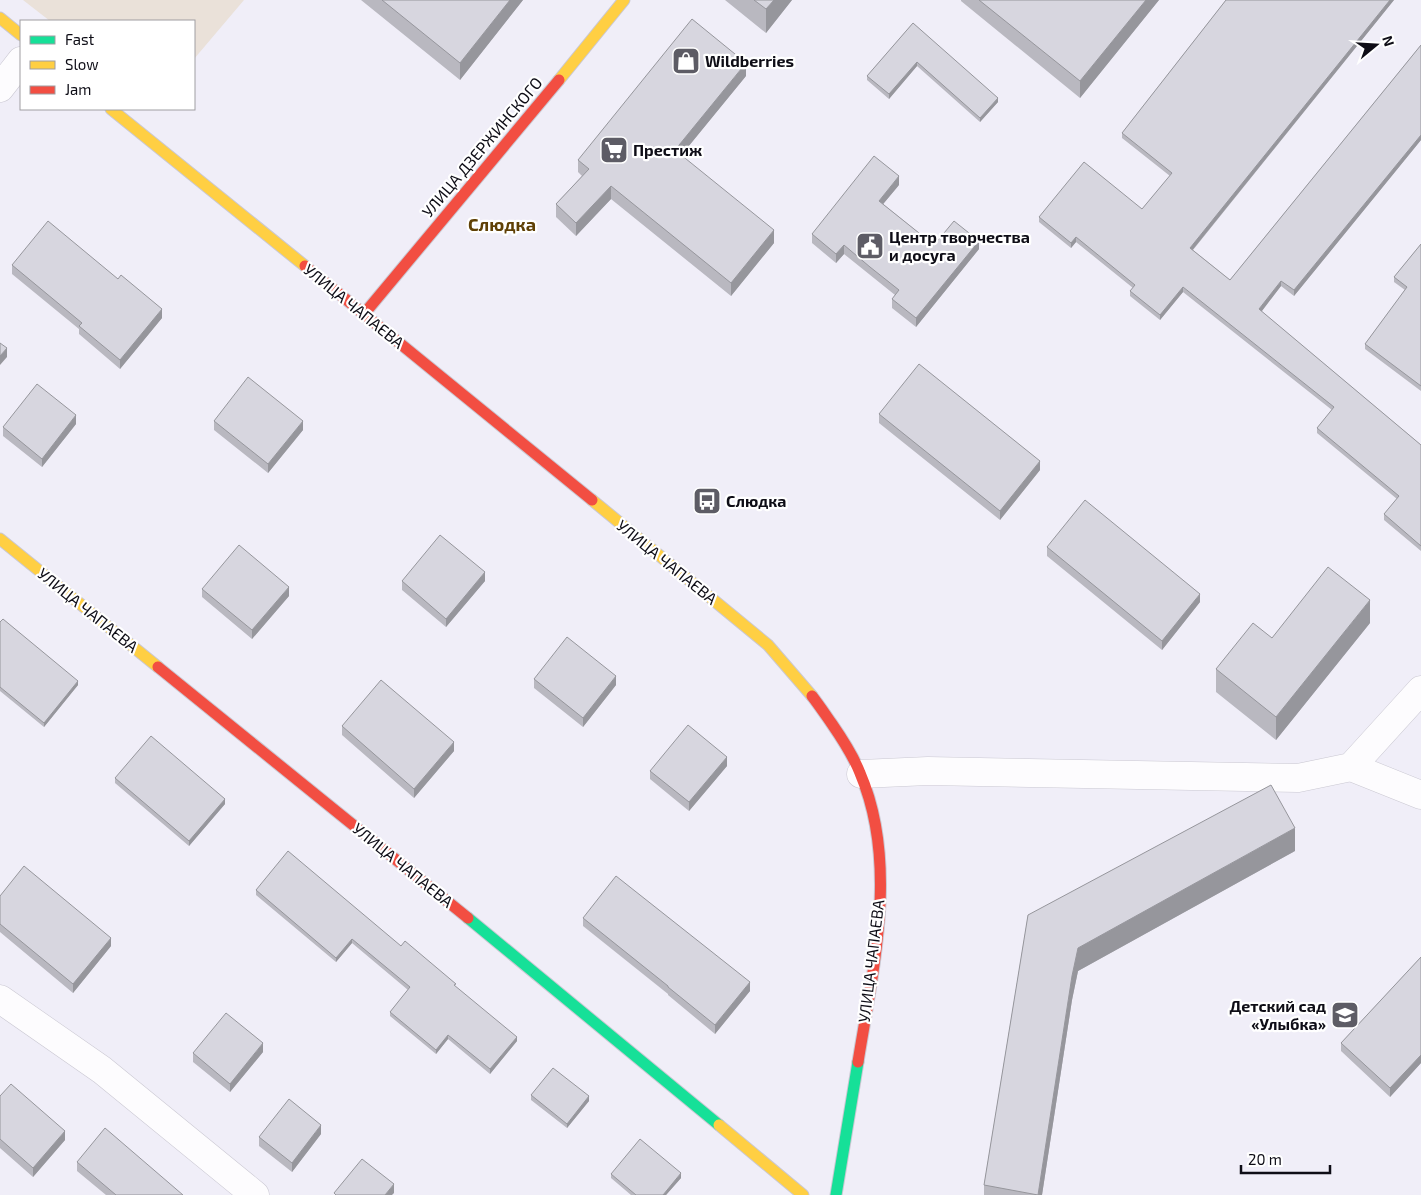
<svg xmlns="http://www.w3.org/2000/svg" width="1421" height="1195" viewBox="0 0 1421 1195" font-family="'Exo 2',sans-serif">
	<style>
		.green { fill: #eae1d9 }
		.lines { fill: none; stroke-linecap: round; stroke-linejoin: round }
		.street-casing { stroke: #cac8d2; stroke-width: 29 }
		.fast-casing { stroke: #cac8d2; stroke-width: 13 }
		.slow-casing { stroke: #cac8d2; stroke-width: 13 }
		.jam-casing { stroke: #cac8d2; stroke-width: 13 }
		.street { stroke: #fdfcfe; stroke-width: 28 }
		.fast { stroke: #16e098; stroke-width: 11 }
		.slow { stroke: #ffcf43; stroke-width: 11 }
		.jam { stroke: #f24e42; stroke-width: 11 }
		.wall { fill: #b9b8c0 }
		.shaded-wall { fill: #96969c }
		.building { fill: #d7d6df; stroke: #96969c }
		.labels { text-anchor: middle; stroke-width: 4.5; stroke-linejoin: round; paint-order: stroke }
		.poi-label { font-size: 16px; font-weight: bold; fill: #0e0d16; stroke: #fff; text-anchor: start }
		.street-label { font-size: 16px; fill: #0e0d16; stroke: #fff }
		.neighbourhood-label { font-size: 18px; font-weight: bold; fill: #5f4005; stroke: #fff }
	</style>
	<rect width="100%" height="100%" fill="#f0eef8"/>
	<path class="green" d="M23 0H244L194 59V21H50Z"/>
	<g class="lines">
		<defs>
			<path id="street" d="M0 88 21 61
				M1351 767 1421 690
				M861 774 928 771 1298 778 1351 767 1421 795
				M0 999 102 1070 255 1195"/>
			<path id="fast" d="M468 918 719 1125
				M836 1195 858 1062"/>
			<path id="slow" d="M0 18 21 35
				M559 80 624 0
				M111 109 305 266
				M592 500 768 645 812 696
				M0 539 158 667
				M719 1125 803 1195"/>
			<path id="jam" d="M305 266 592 500
				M364 314 559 80
				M158 667 468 918
				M812 696C819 705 825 714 832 724 843 740 853 755 860 773 899 864 873 969 858 1062"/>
		</defs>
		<use href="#street" class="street-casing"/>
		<use href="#fast" class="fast-casing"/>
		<use href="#slow" class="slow-casing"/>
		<use href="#jam" class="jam-casing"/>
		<use href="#street" class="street"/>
		<use href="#fast" class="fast"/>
		<use href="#slow" class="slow"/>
		<use href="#jam" class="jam"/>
	</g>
	<path class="wall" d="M361 0H523L460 80Z
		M725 0H792L766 33Z
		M961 0H1159L1080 98 961 1Z
		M1226 0H1394L1193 250 1230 280 1421 45V140L1294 296 1281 286 1261 311 1421 445V551L1384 520V514L1397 499 1317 433V428L1332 410 1183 292 1160 320 1130 296V291L1133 288 1076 242 1071 248 1039 222V217L1142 209 1170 176 1122 138V133Z
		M913 23 998 102 980 122 917 66 889 99 867 80V76Z
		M746 76 681 155 774 243 731 296 611 199 576 236 556 217V204L582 176 578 172V160Z
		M899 185 883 204 934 245 979 249 916 327 892 308V299L895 295 844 254 836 263 812 243V234Z
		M1421 244V391L1365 349V344L1405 290 1394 282V277Z
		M12 265 162 318 120 369 79 334V329L12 274Z
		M879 414 1040 470 1000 520 879 423Z
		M214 421 303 430 268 473 214 430Z
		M76 424 42 467 3 436V427Z
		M1047 547 1200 602 1162 650 1047 556Z
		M402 581H485L446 627 402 590Z
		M202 589 289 596 252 639 202 597Z
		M0 622 78 685 44 727 0 691Z
		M1370 623 1276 740 1216 692V669Z
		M534 679 616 685 583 727 534 688Z
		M342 726 454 751 414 798 342 735Z
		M727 766 689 811 650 779V771Z
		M115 778 225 804 189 846 115 783Z
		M1295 851 1078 971 1072 1000 1042 1195H984V1185L1028 915Z
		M256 890 401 946 456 987 517 1041 490 1074 448 1039 436 1054 390 1016V1012L408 990 352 943 336 962 256 895Z
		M0 896 111 946 73 993 0 932Z
		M583 918 750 991 715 1034 668 995V994L583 926Z
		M1421 957V1063L1390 1097 1341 1051V1043Z
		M263 1052 230 1092 193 1062V1053Z
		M531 1095 589 1101 567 1128 531 1100Z
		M0 1096 65 1140 33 1177 0 1148Z
		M321 1134 292 1172 259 1146V1137Z
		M77 1162 183 1195H106L77 1171Z
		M611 1174 681 1178 666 1195H631L611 1178Z"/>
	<path class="shaded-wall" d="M510 0H523L460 80V63Z
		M774 0H792L766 33V9Z
		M1146 0H1159L1080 98V81Z
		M1390 0H1394L1190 253V248Z
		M917 62V66L889 99V94Z
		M746 63V76L675 163V150Z
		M998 98V102L980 122V118Z
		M1421 135V140L1294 296V290Z
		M899 176V185L879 209V201Z
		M611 186V199L576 236V223Z
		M774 230V243L731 296V283Z
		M1076 237V242L1071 248V243Z
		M979 241V249L916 327V318Z
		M844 245V254L836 263V254Z
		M1281 281V286L1259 315V309Z
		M1183 287V292L1160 320V315Z
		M162 309V318L120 369V360Z
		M7 348V357L0 365V356Z
		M76 415V424L42 467V459Z
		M303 421V430L268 473V464Z
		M1040 461V470L1000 520V511Z
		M485 572V581L446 627V619Z
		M289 587V596L252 639V630Z
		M1200 594V602L1162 650V641Z
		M1370 600V623L1276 740V717Z
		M616 676V685L583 727V718Z
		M78 681V685L44 727V723Z
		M454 742V751L414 798V789Z
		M727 757V766L689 811V802Z
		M225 799V804L189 846V841Z
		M1295 828V851L1078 971 1072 1000 1042 1195H1038L1072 976 1078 948Z
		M111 938V946L73 993V984Z
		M352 939V943L336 962V958Z
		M750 982V991L715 1034V1025Z
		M448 1035V1039L436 1054V1050Z
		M517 1037V1041L490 1074V1069Z
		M263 1043V1052L230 1092V1084Z
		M1421 1055V1063L1390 1097V1088Z
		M589 1096V1101L567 1128V1124Z
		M321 1125V1134L292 1172V1163Z
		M65 1131V1140L33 1177V1168Z
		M681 1173V1178L666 1195H663Z
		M394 1184V1193L392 1195H385Z"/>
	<path class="building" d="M382 0H510L460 63Z
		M754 0H774L766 9Z
		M979 0H1146L1080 81Z
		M1226 0H1390L1190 248 1230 280 1421 45V135L1294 290 1281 281 1259 309 1421 445V546L1384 514 1399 496 1317 428 1334 407 1183 287 1160 315 1130 291 1135 285 1076 237 1071 243 1039 217 1084 162 1142 209 1172 173 1122 133Z
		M692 19 746 63 675 150 774 230 731 283 611 186 576 223 556 204 589 169 578 160Z
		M913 23 998 98 980 118 917 62 889 94 867 76Z
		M874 156 899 176 879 201 934 245 954 221 979 241 916 318 892 299 899 290 870 267 844 245 836 254 812 234Z
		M48 221 118 279 121 275 162 309 120 360 79 326 82 323 12 265Z
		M1421 244V386L1365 344 1407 287 1394 277Z
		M0 343 7 348 0 356Z
		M919 364 1040 461 1000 511 879 414Z
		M248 377 303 421 268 464 214 421Z
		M37 384 76 415 42 459 3 427Z
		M1085 500 1200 594 1162 641 1047 547Z
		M440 535 485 572 446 619 402 581Z
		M239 545 289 587 252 630 202 589Z
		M1328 567 1370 600 1276 717 1216 669 1253 623 1272 638Z
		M3 619 78 681 44 723 0 687V622Z
		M567 637 616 676 583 718 534 679Z
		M381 680 454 742 414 789 342 726Z
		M688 725 727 757 689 802 650 771Z
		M151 736 225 799 189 841 115 778Z
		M1271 785 1295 828 1078 948 1072 976 1038 1195 984 1185 1028 915Z
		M288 851 401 946 405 941 456 984 454 985 517 1037 490 1069 448 1035 436 1050 390 1012 410 987 352 939 336 958 256 890Z
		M24 866 111 938 73 984 0 924V896Z
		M616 876 750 982 715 1025 668 987V986L583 918Z
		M1421 957V1055L1390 1088 1341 1043Z
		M226 1013 263 1043 230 1084 193 1053Z
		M553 1068 589 1096 567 1124 531 1095Z
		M11 1084 65 1131 33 1168 0 1139V1096Z
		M289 1099 321 1125 292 1163 259 1137Z
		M105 1128 183 1195H116L77 1162Z
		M640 1139 681 1173 663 1195H636L611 1174Z
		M362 1159 394 1184 385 1195H336L334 1193Z"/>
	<defs>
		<symbol id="shop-square" viewBox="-11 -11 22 22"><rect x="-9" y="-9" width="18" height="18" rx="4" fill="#5d5c65" stroke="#fff"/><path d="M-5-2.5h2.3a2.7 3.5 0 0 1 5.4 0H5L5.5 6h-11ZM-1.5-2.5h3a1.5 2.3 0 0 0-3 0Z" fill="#fff"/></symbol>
		<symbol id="supermarket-square" viewBox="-11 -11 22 22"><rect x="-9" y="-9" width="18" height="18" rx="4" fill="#5d5c65" stroke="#fff"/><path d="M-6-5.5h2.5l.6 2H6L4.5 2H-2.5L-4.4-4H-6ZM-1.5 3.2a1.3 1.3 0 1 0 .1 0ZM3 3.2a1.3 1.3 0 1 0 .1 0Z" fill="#fff"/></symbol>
		<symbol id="civic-square" viewBox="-11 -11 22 22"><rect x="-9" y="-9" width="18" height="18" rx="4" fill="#5d5c65" stroke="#fff"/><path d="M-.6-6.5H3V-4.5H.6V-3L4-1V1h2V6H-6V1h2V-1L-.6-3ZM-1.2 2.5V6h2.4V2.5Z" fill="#fff"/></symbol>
		<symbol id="bus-square" viewBox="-11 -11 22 22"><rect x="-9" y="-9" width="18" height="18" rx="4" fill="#5d5c65" stroke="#fff"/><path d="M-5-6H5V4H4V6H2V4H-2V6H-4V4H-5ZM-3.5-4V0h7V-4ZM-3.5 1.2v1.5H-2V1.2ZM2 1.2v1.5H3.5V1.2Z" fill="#fff"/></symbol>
		<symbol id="school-square" viewBox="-11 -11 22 22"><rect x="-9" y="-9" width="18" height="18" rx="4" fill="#5d5c65" stroke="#fff"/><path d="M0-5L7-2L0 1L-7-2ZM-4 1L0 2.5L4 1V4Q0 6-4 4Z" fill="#fff"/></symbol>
	</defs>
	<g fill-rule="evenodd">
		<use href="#shop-square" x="670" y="45" width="32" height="32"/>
		<use href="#supermarket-square" x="598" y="134" width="32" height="32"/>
		<use href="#civic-square" x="854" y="230" width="32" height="32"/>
		<use href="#bus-square" x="691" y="485" width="32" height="32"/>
		<use href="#school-square" x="1329" y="999" width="32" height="32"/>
	</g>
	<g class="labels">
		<g class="poi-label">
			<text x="705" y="67">Wildberries</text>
			<text x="633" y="156">Престиж</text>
			<text x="889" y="243">Центр творчества<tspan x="889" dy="18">и досуга</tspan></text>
			<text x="726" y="507">Слюдка</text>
			<text x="1326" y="1012" text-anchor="end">Детский сад<tspan x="1326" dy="18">«Улыбка»</tspan></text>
		</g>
		<g class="street-label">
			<text transform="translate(482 147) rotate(-50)" y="6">УЛИЦА ДЗЕРЖИНСКОГО</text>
			<text transform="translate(354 306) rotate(39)" y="6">УЛИЦА ЧАПАЕВА</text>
			<text transform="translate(667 562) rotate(39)" y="6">УЛИЦА ЧАПАЕВА</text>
			<text transform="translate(88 610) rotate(39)" y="6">УЛИЦА ЧАПАЕВА</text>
			<text transform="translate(403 865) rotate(39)" y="6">УЛИЦА ЧАПАЕВА</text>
			<text transform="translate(871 961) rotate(-83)" y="6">УЛИЦА ЧАПАЕВА</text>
		</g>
		<g class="neighbourhood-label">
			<text x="502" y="231">Слюдка</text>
		</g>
	</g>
	<rect x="20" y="20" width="175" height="90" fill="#ffffff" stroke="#9f9ea2"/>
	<rect x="30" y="36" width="25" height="8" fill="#16e098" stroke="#9f9ea2"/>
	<text x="65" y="45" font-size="15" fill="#0e0d16">Fast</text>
	<rect x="30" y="61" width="25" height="8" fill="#ffcf43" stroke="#9f9ea2"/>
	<text x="65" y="70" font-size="15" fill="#0e0d16">Slow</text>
	<rect x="30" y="86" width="25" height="8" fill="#f24e42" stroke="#9f9ea2"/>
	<text x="65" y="95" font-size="15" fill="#0e0d16">Jam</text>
	<g transform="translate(1376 45) rotate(72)" stroke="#ffffff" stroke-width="4" paint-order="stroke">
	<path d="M0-4L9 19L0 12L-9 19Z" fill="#0e0d16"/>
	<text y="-8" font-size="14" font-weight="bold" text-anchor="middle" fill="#0e0d16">N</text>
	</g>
	<path d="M1241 1165v8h89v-8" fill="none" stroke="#0e0d16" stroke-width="2.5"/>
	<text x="1248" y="1165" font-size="15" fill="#0e0d16" stroke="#ffffff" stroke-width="4" paint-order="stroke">20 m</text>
</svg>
